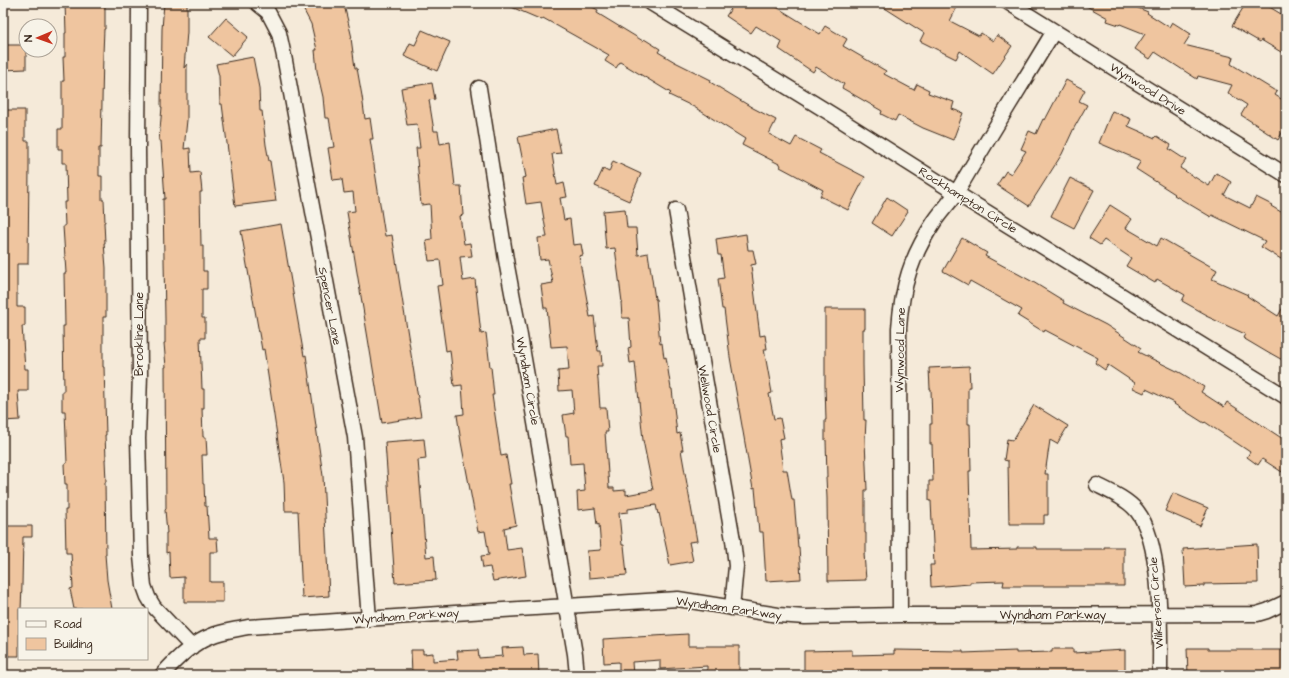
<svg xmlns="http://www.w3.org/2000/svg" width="1289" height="678" viewBox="0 0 1289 678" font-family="'Architects Daughter',sans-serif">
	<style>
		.building { fill: #efc59f; stroke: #3b2a1e }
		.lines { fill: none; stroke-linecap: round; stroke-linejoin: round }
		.minor-casing { stroke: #3b2a1e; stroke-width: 17 }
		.minor { stroke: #f7f3e8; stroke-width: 14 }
		.labels { text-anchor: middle; stroke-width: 3; stroke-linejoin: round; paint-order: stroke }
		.street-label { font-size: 12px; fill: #3b2a1e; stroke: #f7f3e8 }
	</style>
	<rect width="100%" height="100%" fill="#f5ead9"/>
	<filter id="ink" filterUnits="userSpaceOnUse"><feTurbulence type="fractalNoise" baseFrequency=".025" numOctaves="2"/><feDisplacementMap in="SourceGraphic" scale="8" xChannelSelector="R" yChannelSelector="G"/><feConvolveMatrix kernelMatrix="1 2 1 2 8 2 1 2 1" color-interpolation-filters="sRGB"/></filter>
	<g filter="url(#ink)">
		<path class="building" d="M65 3H105V29H104L103 54 101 148H99V176H102V200H104L105 222H104L105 243H104L106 268V317H103V367H104L106 435H105L106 459H105L106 482H105L106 554H105L107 580 112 609H74L70 589 73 588 71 553H66L65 510H67V484H65L64 464 67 463 65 411H62V391H64L63 326H65L64 273H66L63 226H65L64 202H67L66 163H62V149H58V129H62V81H64L63 57H65V33H66Z
			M164 3H187V32L184 68 187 64V120L184 149 190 148 191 173 200 172 202 192H200L201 246H203V271H207V289H202V318H205V338H200L202 389H204V408H202L203 437H206L207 455H202L203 484H204L205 506H207L209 538H217L218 552H210V582H223V602H184V577L170 578 169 552 166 553V533H167L165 510 166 509 165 367H166L164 343H165V319L163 199H165L161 141H159L162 107H161L162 29Z
			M300 3H342L345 9 352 38H351L355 68H357L362 96 365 119 370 118 373 139H370L385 236 392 235 421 417 382 423 347 212 355 211 353 192 344 193 342 179 333 180 328 148 334 147 329 118H325L323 97 317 71 315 50H317L311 24Z
			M502 3H585L598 10 597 13 643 41 644 39 660 49 658 52 675 62 711 80 710 82 753 108 776 120 769 134 791 146 796 137 821 150 819 153 865 177 848 210 820 196 823 190 780 167 781 165 742 145 745 139 694 107 669 95 671 93 620 62 616 68 605 61 609 55 543 18 542 20Z
			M735 3H770L820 34 825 26 847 39 843 46 886 71 884 74 914 90 917 84 929 90 928 93 954 102 952 109 963 113 953 140 923 128 898 115 895 121 881 114 882 111 842 88 844 84 816 67 813 72 779 49 782 42 756 26 751 33 726 16Z
			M877 3H943L956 9 950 21 979 36 981 33 993 41 997 35 1012 46 993 74 960 51 956 59 920 41 924 33Z
			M1081 3H1126L1148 12 1147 13 1169 27 1172 22 1191 34 1184 45 1233 57 1231 64 1277 92 1275 95 1286 102V126L1278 140 1263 130V129L1241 115 1247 105 1228 93 1232 85 1198 76 1197 79 1155 52 1150 59 1135 49 1145 34 1120 24 1119 25 1107 21 1108 18Z
			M1246 3H1263L1286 17V55L1261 40 1260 42 1232 26Z
			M226 18 248 37 232 56 209 37Z
			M422 30 450 42 437 71 404 56 410 43 415 45Z
			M3 45H26V69L3 70Z
			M253 57 259 88 260 111H262L266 145 269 161H270L276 201 235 206 222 104H220L219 76 216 64Z
			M1066 80 1085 90 1079 101 1087 105 1074 128 1062 154 1029 206 997 185 1006 171 1011 174 1026 151 1021 149 1029 131 1036 134 1043 119 1045 120Z
			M432 83 435 99 429 100 434 131H438L440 144 450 142 455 186H461L463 215 460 216 464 244 470 243 472 256 460 257 463 281 475 279 481 334 486 333 490 367H491L494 395H492L501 456 506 455 511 484H509L516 525 504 528 507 550 522 548 526 576 493 581 490 567 483 568 481 556 489 555 485 531 478 532 461 442 457 415 464 414 462 385 454 386 450 350 446 351 437 286 443 285 440 260 429 261 426 240 432 239 430 204 421 205 416 148H420L417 124 407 125 401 88Z
			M3 110H25V141H29V167L28 264H17V307H25V326H22L25 369H28V391H18L20 420 3 421Z
			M1112 111 1131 119 1128 126 1155 138 1157 136 1171 145 1169 149 1186 160 1180 168 1209 186 1216 173 1231 182 1224 195 1250 208 1256 197 1272 205 1271 206 1286 215V262L1261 247 1265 241 1212 215 1211 217 1174 195 1175 194 1136 169 1141 161 1099 143Z
			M556 129 561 153 552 154 557 185 564 183 567 197 560 198 564 220 570 219 573 245 581 244 583 255 579 256 590 317 594 316 598 351H601L602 366H597L600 408H606L608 432H605L609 488H614V491L626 490V495L653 490 643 440 635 362 630 363 628 348 631 347 629 318H622L621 302H622L615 248 606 249 603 211 625 209 627 228H636L638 255 648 253 655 299H656L660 344 662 343 664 358 666 357 671 389H672L677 434 680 433 683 450H681L697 541 689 542 693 561 670 565 659 513 658 514 656 505 628 509V512L619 513 622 545H624L627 575 589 578 587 551 601 550 599 524 597 525 595 508 578 510 577 492 585 491 583 463 570 464 568 436H566L563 415 574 413 572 390 559 391 558 371 569 370 567 346 551 347 547 308H544L541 285 553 283 548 259 540 260 538 238 547 237 541 202 526 204 522 178 526 177 518 137Z
			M613 161 641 174 629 201 595 186 603 169 609 172Z
			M1070 178 1094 190 1074 228 1051 216Z
			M887 197 908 211 892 236 872 223Z
			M1110 205 1132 219 1126 228 1157 246 1161 238 1217 270 1212 279 1248 295 1247 296 1278 316 1286 302V362L1270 353V354L1243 338 1245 334 1206 316 1207 315 1182 301 1185 295 1157 279 1155 283 1126 266 1131 258 1104 240 1100 245 1089 238Z
			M281 224 304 356 306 355 323 476 329 596 302 598 298 511H285L284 482 264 349 262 350 241 231Z
			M746 234 748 250H753L756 264 751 265 760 336 765 335 767 349H764L772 393 769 394 774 419 780 418 784 438 779 439 783 470H787L792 500H794L798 547H799L801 579 766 581 763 532H759L755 488 753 489 730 357 724 309H722L718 279 724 278 721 255H718L716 239Z
			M962 238 987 253 985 256 1033 282 1064 301 1063 303 1106 325 1141 348 1138 352 1181 373 1204 387 1201 392 1224 407 1227 402 1286 441V465L1282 472 1262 459 1258 465 1247 457 1250 452 1205 422 1204 423 1174 404 1175 403 1146 389 1144 393 1133 388 1135 383 1108 365 1105 370 1095 363 1098 358 1045 330 1044 332 1018 316 1022 310 970 281 968 285 943 271Z
			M825 309H865V329H863V364L864 420H866L865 440 867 490H865V533H866V553H864L866 580 828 581 827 498 826 477H827L826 440H825V420H826L825 385Z
			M969 366 970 387H968V424H970L971 471H969L971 550 1017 549V547H1037V549H1104V547H1124V586H1003L1004 581 970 582V584L931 587 930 565H934L931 501H929V481H933L932 444H930V424H932L931 389H930L929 368Z
			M1034 405 1068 426 1057 444 1050 440 1045 474H1048V515H1044V524H1009L1008 461 1004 460 1007 439 1013 440Z
			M424 439 426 459 418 460 426 557 434 556 436 580 395 583 385 442Z
			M1173 493 1208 508 1200 526 1165 511Z
			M3 526H32V537H23L22 585 21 609H19V656H3Z
			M1257 544 1258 583 1204 584V586L1185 587 1183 549Z
			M688 634V646H739V675H707V666L660 669V660L632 662 633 675H619V662L604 663 603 639Z
			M523 647 524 655 538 654 539 675H412L411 650H423V654L433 653V661L458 659 457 651 478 650 479 658 503 656 502 648Z
			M1187 648H1208V650H1286V675H1188Z
			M1052 649H1073V653L1125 650V675H804V651L852 650V655L894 654V650L963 651V653L1016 651V653L1052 652Z"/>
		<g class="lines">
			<defs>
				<path id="minor" d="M139 3 138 147 140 374 138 439 141 556 144 586 148 597 154 607 192 647
					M257 3 268 12 279 33 285 61 355 437 369 619
					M651 3 833 115 956 193 1286 397
					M1009 3 1286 175
					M479 88 507 266 519 330 575 654 577 675
					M676 210 733 540 736 566 732 608
					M1097 485C1111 492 1127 499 1137 511 1163 544 1160 634 1160 675
					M900 615 899 328C902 286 911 257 934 222 941 211 951 202 958 190 989 137 1022 84 1054 31
					M162 675C175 660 192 643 211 636 222 631 235 630 248 627L439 614 678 599 778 615 805 617 900 615 1257 614 1267 611 1286 602"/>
			</defs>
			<use href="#minor" class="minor-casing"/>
			<use href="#minor" class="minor"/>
		</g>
	</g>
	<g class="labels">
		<g class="street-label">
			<text transform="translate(1148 89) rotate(32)" y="4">Wynwood Drive</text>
			<text transform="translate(968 200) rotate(32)" y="4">Rockhampton Circle</text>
			<text transform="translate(330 306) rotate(79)" y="4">Spencer Lane</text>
			<text transform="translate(139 334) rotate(-90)" y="4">Brookline Lane</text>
			<text transform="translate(900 350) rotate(-89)" y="4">Wynwood Lane</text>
			<text transform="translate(528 381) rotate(80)" y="4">Wyndham Circle</text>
			<text transform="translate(710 409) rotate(80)" y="4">Wellwood Circle</text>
			<text transform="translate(1156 603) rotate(-94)" y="4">Wilkerson Circle</text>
			<text transform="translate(729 608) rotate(8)" y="4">Wyndham Parkway</text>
			<text x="1053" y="619">Wyndham Parkway</text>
			<text transform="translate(406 616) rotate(-4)" y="4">Wyndham Parkway</text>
		</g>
	</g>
	<rect width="1289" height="678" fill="none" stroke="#f7f3e8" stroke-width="16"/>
	<rect x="8" y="8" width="1273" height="662" fill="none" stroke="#3b2a1e" stroke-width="1.5" filter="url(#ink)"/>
	<rect x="18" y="608" width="130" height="52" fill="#f7f3e8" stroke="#aca397"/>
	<rect x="26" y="621" width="20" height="6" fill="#f7f3e8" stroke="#aca397"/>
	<text x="54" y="628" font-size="12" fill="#3b2a1e">Road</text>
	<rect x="26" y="638" width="20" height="12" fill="#efc59f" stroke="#aca397"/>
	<text x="54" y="648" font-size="12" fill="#3b2a1e">Building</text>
	<g transform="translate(38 38) rotate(268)"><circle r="19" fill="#f7f3e8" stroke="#aca397"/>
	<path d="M0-3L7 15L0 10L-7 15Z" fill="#c8321e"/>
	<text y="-6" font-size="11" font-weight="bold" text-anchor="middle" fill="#3b2a1e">N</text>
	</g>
</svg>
